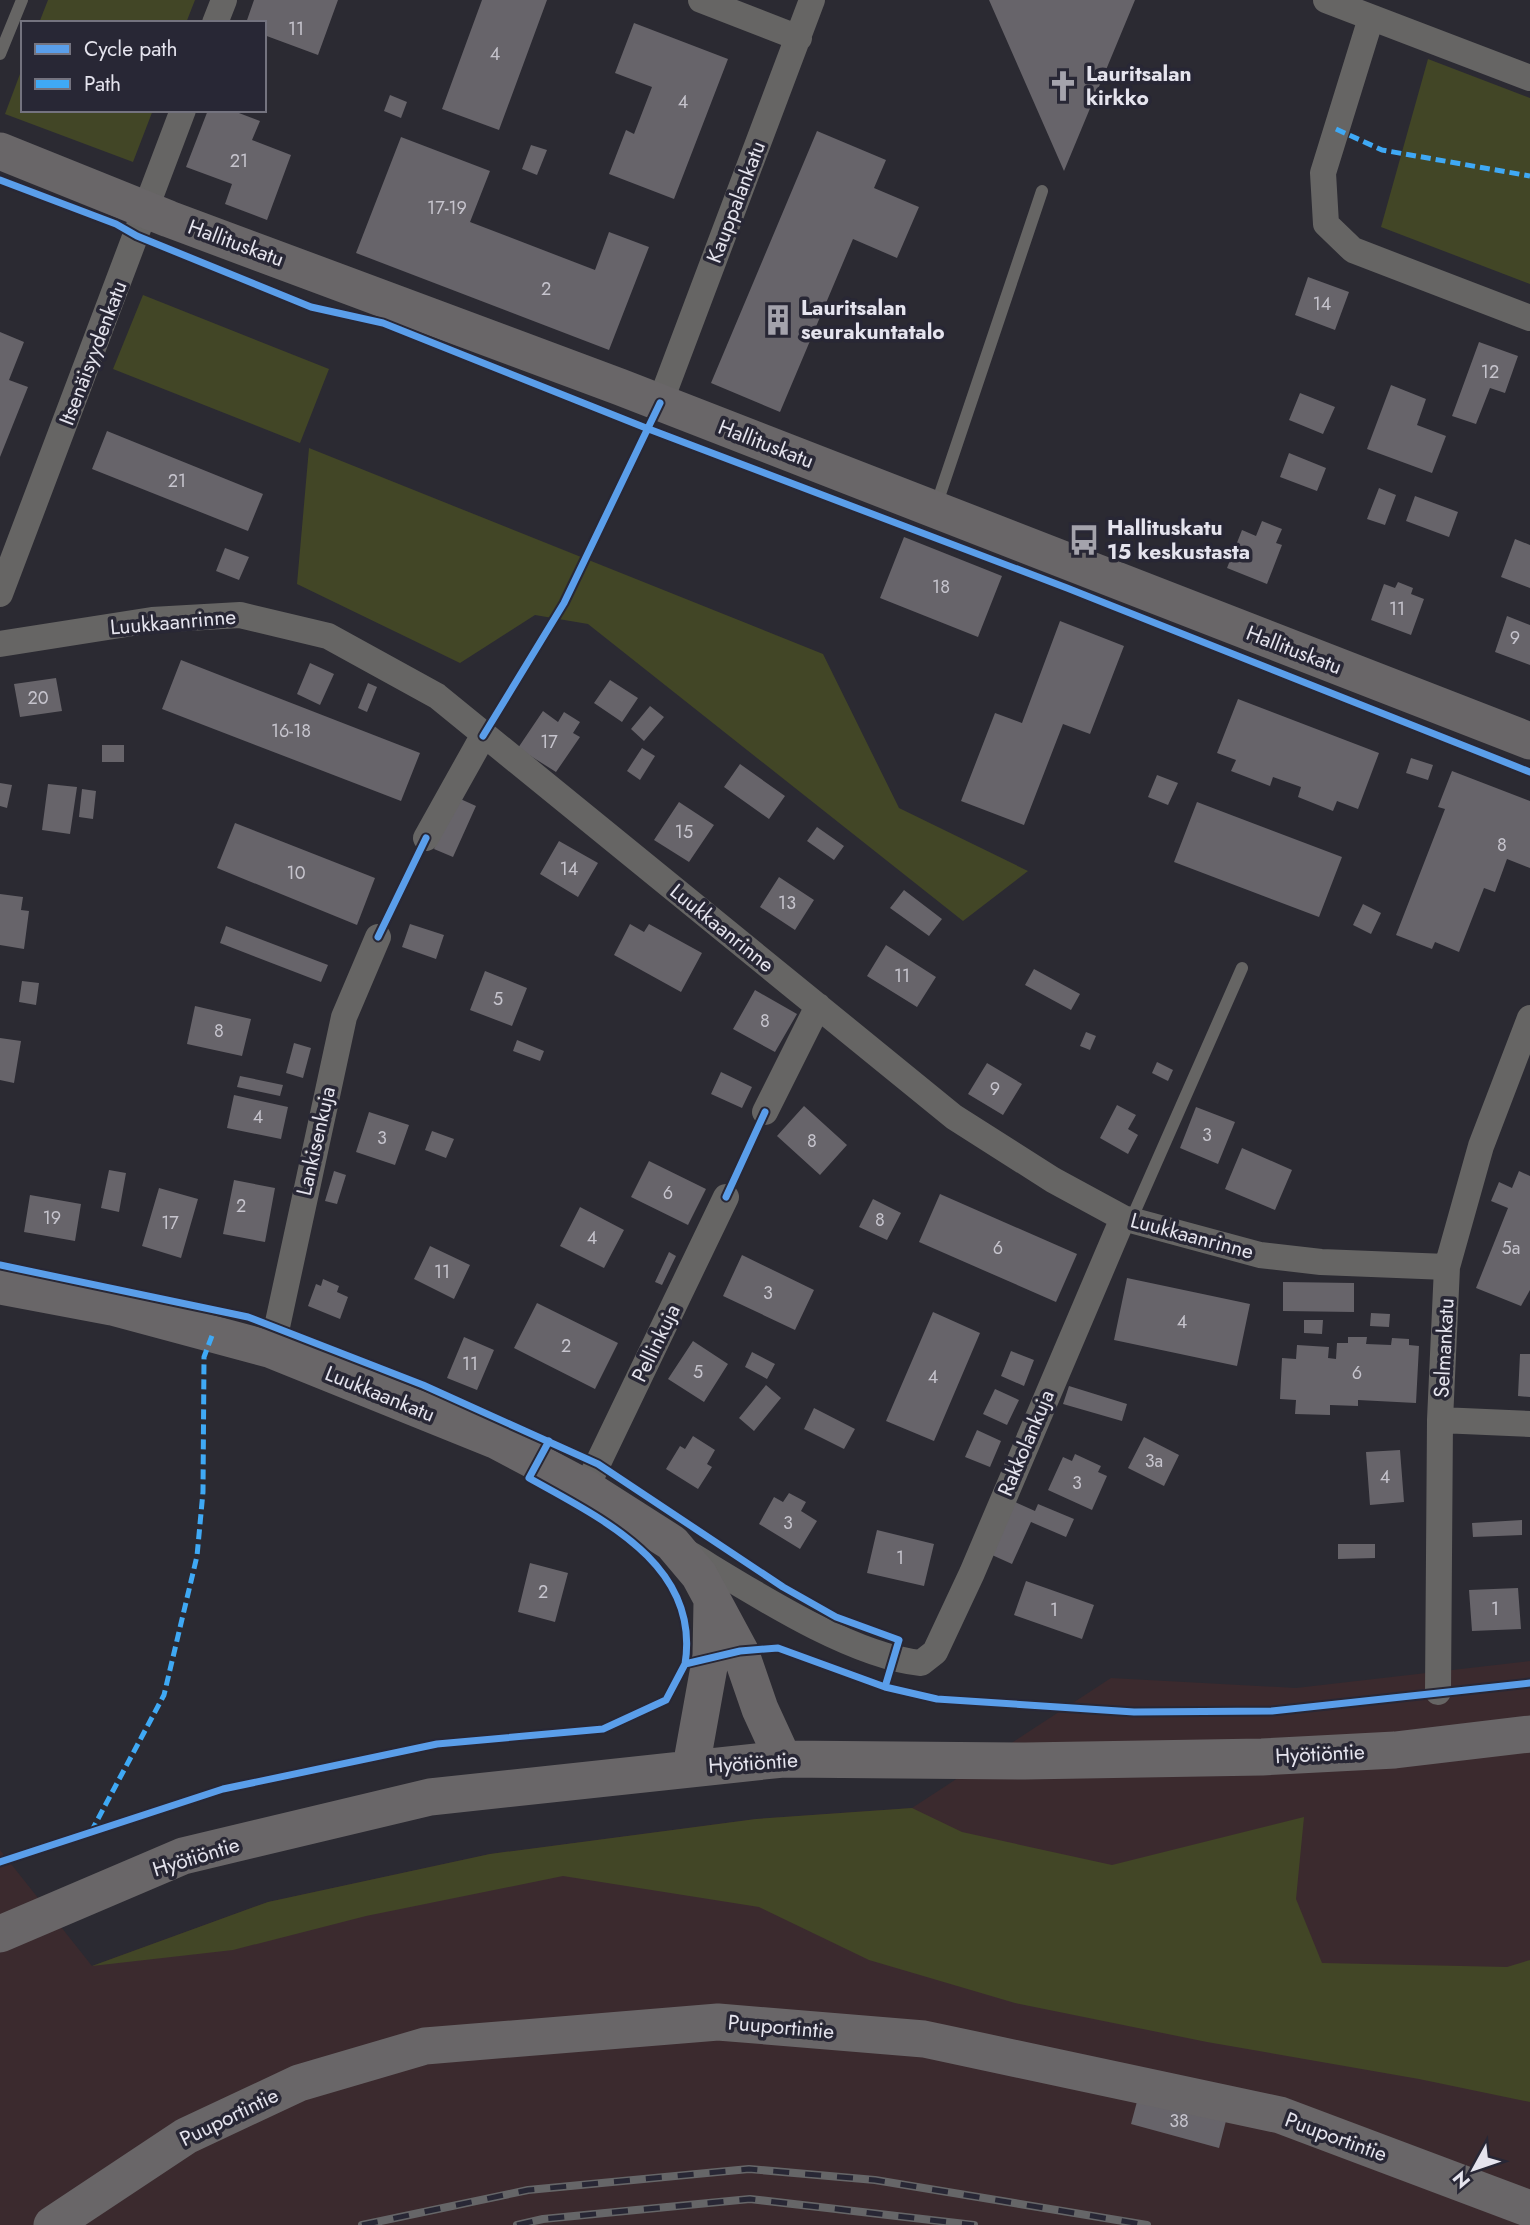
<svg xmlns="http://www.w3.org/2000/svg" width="1530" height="2225" viewBox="0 0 1530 2225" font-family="Jost,sans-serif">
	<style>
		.industrial { fill: #3b2a2e }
		.green { fill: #424626 }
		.building { fill: #67646a }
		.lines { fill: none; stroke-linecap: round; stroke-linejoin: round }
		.lane { stroke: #666564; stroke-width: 12 }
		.street { stroke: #666564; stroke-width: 26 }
		.secondary { stroke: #696668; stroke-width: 37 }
		.rail-casing { stroke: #666668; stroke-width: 8 }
		.rail { stroke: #282735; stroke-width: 5; stroke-dasharray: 16; stroke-linecap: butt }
		.quiet { stroke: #3fa9f5; stroke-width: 5; stroke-dasharray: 10 5; stroke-linecap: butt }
		.cycleway-casing { stroke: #282735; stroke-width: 11 }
		.cycleway { stroke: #5a9eea; stroke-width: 7 }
		.labels { text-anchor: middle; stroke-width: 7; stroke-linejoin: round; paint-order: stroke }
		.number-label { font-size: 18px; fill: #c6c4cd }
		.poi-label { font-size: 21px; font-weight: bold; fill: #e5e4ee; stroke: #282735; text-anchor: start }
		.street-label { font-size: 21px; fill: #e5e4ee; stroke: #282735 }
	</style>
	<rect width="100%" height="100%" fill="#2b2a32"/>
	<path class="industrial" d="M1530 1661V2225H0V1850L92 1966 268 1902 490 1854 756 1819 912 1808 1111 1678 1296 1688Z"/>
	<path class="green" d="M48 0H195L186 23H39Z
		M1428 59 1530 98V284L1381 227Z
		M23 66V110H153L133 162 5 114Z
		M143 295 329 369 300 443 113 369Z
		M309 448 823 654 899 808 1028 871 963 921 588 624 535 615 460 663 297 584Z
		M912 1808 962 1832 1112 1865 1304 1817 1296 1899 1322 1963 1507 1967 1530 1960V2102L1419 2079 1207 2042 1015 2003 869 1960 759 1907 563 1876 366 1916 233 1950 92 1966 268 1902 490 1854 756 1819Z"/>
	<path class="building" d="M254 0H338L318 55 264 35V23H246Z
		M482 0H547L499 130 442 109Z
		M989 0H1135L1064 171Z
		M634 23 728 59 674 199 609 174 626 130 634 134 652 87 615 73Z
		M390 95 407 102 401 118 384 111Z
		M208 110H231L260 121 252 140 291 155 267 220 225 204 232 184 186 167Z
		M817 131 886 160 874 188 919 207 897 258 853 239 780 412 711 383Z
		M401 137 490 171 470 222 595 270 609 232 649 247 609 350 356 253Z
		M531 145 547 150 537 175 522 169Z
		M1308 277 1349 292 1335 330 1295 315Z
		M0 332 24 342 9 380 28 387 0 457Z
		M1479 342 1518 356 1505 393 1490 388 1476 424 1452 416Z
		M1391 385 1426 399 1417 425 1446 436 1432 473 1367 449Z
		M1300 393 1335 407 1323 434 1289 420Z
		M107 431 263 494 248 531 92 469Z
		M1289 453 1326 468 1317 491 1280 477Z
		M1379 488 1396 495 1385 525 1367 519Z
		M1415 496 1458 512 1449 537 1406 521Z
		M1262 521 1282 529 1276 543 1282 545 1267 584 1227 568 1242 530 1256 536Z
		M904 537 1002 576 978 637 880 598Z
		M1515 539 1530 545V588L1501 577Z
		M225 548 249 557 239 580 216 571Z
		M1398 582 1413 588 1411 594 1424 599 1411 635 1371 620 1384 584 1395 588Z
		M1507 616 1530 625V665L1495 652Z
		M1060 621 1124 646 1090 734 1063 724 1024 825 961 801 995 713 1022 723Z
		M181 660 420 753 401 801 162 709Z
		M310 663 334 674 320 705 297 694Z
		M56 678 62 711 20 717 14 684Z
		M610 680 638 698 622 722 594 703Z
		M368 683 377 687 367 712 358 708Z
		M1238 699 1379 753 1358 809 1337 801 1333 811 1298 797 1301 787 1273 777 1270 786 1231 771 1236 760 1217 753Z
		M650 706 664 717 644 741 631 729Z
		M543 711 558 722 564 712 580 722 573 733 580 737 556 772 518 748Z
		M102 745H124V762H102Z
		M642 748 655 756 640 780 627 771Z
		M1411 758 1433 765 1428 780 1406 773Z
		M740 764 785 796 769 819 724 787Z
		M1452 771 1530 801V868L1507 859 1495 892 1484 888 1459 952 1435 942 1432 949 1396 935 1445 809 1438 807Z
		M1157 775 1178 783 1168 805 1148 797Z
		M0 783 12 785 7 808 0 806Z
		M48 784 77 787 70 834 42 830Z
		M82 789 96 791 93 819 79 817Z
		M456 797 476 806 453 857 434 849Z
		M679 802 714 825 689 862 654 840Z
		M1197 802 1342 857 1319 917 1174 862Z
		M235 823 375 878 357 925 217 868Z
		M817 827 844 846 834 860 807 841Z
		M559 841 598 863 578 897 540 874Z
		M779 877 814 900 795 930 760 907Z
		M904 890 942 919 929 936 890 908Z
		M0 894 23 897 21 910 29 911 24 949 0 945Z
		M1363 904 1381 913 1371 934 1353 925Z
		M410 924 444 935 436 959 402 947Z
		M630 924 644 932 649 924 702 953 681 992 614 955Z
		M226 926 328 965 321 982 220 943Z
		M886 945 936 977 917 1007 867 976Z
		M1034 969 1080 994 1071 1010 1025 985Z
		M485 971 527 988 512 1026 470 1010Z
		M22 981 39 983 36 1005 19 1002Z
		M755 990 797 1014 775 1052 733 1029Z
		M195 1006 251 1019 242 1056 187 1044Z
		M1086 1032 1096 1036 1090 1050 1080 1046Z
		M0 1038 21 1041 14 1083 0 1080Z
		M517 1040 544 1051 540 1061 513 1051Z
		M294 1043 311 1048 303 1078 286 1073Z
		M1157 1062 1173 1070 1168 1081 1152 1073Z
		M987 1063 1022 1084 1003 1115 968 1094Z
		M721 1072 752 1087 742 1108 711 1094Z
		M240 1076 283 1085 280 1096 237 1087Z
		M234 1095 288 1107 281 1139 227 1128Z
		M1117 1105 1136 1115 1128 1129 1138 1135 1128 1154 1100 1138Z
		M804 1106 847 1145 820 1175 777 1136Z
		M1196 1107 1235 1122 1218 1164 1180 1148Z
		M369 1112 409 1125 395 1165 356 1152Z
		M432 1131 454 1139 446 1158 425 1150Z
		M1242 1148 1292 1170 1275 1210 1225 1189Z
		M649 1161 706 1189 688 1225 631 1197Z
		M109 1170 126 1173 119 1212 101 1208Z
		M334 1171 346 1175 337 1204 325 1201Z
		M1519 1171 1530 1176V1290L1521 1306 1476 1288 1508 1208 1491 1201 1499 1182 1512 1188Z
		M234 1180 275 1188 265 1242 223 1234Z
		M159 1188 198 1199 181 1258 142 1246Z
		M940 1194 1077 1254 1056 1302 919 1242Z
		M30 1195 81 1204 75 1241 24 1232Z
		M873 1199 901 1213 887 1240 859 1227Z
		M580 1207 624 1230 604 1268 560 1246Z
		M430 1246 470 1265 454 1299 414 1279Z
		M669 1252 676 1256 662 1285 655 1282Z
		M742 1255 814 1290 795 1330 723 1296Z
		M1127 1278 1250 1304 1237 1366 1114 1340Z
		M323 1279 339 1286 337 1292 348 1297 340 1319 308 1306 316 1284 321 1286Z
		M1283 1282 1354 1283V1312L1283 1311Z
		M537 1303 618 1343 595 1389 514 1348Z
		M933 1312 980 1333 934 1441 886 1421Z
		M1371 1313 1390 1314 1389 1327 1370 1326Z
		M1304 1320H1323L1322 1334 1304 1333Z
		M464 1337 494 1350 477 1390 447 1378Z
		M1348 1337H1367L1366 1344 1391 1345 1392 1338 1409 1339V1345L1419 1346 1416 1403 1358 1400V1406L1330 1405V1415L1295 1414 1296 1400 1280 1399 1282 1358 1296 1359 1297 1345 1329 1347 1328 1358 1336 1359 1337 1343H1348Z
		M693 1341 728 1364 704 1402 668 1379Z
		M1011 1351 1034 1360 1024 1386 1001 1376Z
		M752 1352 775 1364 767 1379 745 1367Z
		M1520 1354H1530V1397L1518 1396Z
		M766 1385 781 1398 754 1431 739 1418Z
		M1069 1386 1127 1404 1122 1421 1063 1404Z
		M995 1389 1019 1400 1007 1425 983 1414Z
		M814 1408 855 1429 844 1449 804 1429Z
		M977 1430 1001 1441 990 1467 965 1457Z
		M693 1436 715 1450 707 1464 712 1467 698 1489 666 1469 680 1446 685 1449Z
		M1144 1437 1179 1455 1164 1486 1128 1468Z
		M1400 1450 1404 1502 1370 1505 1366 1452Z
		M1075 1454 1101 1466 1098 1472 1107 1476 1092 1510 1048 1490 1063 1457 1072 1461Z
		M789 1493 806 1502 801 1511 817 1521 800 1549 759 1524 774 1497 783 1502Z
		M1015 1502 1035 1511 1038 1504 1074 1519 1066 1537 1031 1522 1012 1564 992 1555Z
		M1522 1520V1535L1473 1537 1472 1523Z
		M877 1530 934 1544 924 1586 867 1573Z
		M1338 1544H1375V1558L1338 1559Z
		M530 1563 568 1573 555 1622 518 1612Z
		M1026 1581 1094 1605 1082 1639 1014 1615Z
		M1518 1588 1521 1629 1472 1631 1469 1590Z
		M1139 2094 1227 2117 1219 2148 1131 2124Z"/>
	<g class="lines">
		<path class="lane" d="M0 54 22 0
			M936 506 1042 191
			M1131 1220 1242 968"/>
		<path class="street" d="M701 0 799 38
			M1326 0 1530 78
			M1371 18 1323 173 1326 224 1353 250 1530 318
			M215 23 224 0
			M660 403 812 0
			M0 594 183 110
			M0 644 152 620 240 615 328 636 437 696 954 1117 1053 1180 1123 1218 1260 1255 1321 1262 1447 1267
			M426 838 483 736
			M765 1112 818 1006
			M272 1350 344 1017 378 937
			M1440 1420 1530 1424
			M586 1488 726 1197
			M688 1553C751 1591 850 1656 921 1663L935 1652 972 1573 1123 1218
			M1438 1692 1440 1420 1447 1267 1481 1146 1530 1018"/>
		<path class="secondary" d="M0 151 169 219 620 387 1530 741
			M0 1286 112 1307 272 1350 495 1440 586 1488 672 1543 699 1575 740 1651 760 1709 783 1759
			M691 1767 711 1656 712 1602
			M0 1934 183 1856 430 1797 783 1759 1025 1761 1262 1757 1395 1750 1530 1734
			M52 2225 186 2136 299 2083 425 2046 718 2022 924 2039 1280 2115 1530 2209"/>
		<defs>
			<path id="rail" d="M362 2225 528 2190 749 2169 875 2180 1147 2225
				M517 2225 543 2219 750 2199 974 2225"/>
		</defs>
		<use href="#rail" class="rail-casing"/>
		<use href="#rail" class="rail"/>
		<path class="quiet" d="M1336 129 1382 150 1530 176
			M91 1832 164 1695 197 1556 203 1492 204 1357 213 1333"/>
		<defs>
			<path id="cycleway" d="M0 180 116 224 137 236 311 307 383 323 646 428 1067 588 1530 772
				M483 736 564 603 660 403
				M378 937 426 838
				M726 1197 765 1112
				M0 1265 248 1317 423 1385 598 1464 783 1587 836 1617 899 1640 885 1687
				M549 1441 529 1478C602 1519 701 1565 685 1664
				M0 1862 223 1789 437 1744 603 1729 666 1700 685 1664 740 1651 778 1648 885 1687 937 1699 1134 1712 1272 1711 1530 1683"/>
		</defs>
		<use href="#cycleway" class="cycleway-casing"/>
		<use href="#cycleway" class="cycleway"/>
	</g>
	<defs>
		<symbol id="church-bare" viewBox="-9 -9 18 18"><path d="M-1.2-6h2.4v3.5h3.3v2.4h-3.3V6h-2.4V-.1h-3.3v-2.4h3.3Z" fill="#a4a3ac" stroke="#282735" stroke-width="2.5" paint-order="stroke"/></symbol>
		<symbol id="building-bare" viewBox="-9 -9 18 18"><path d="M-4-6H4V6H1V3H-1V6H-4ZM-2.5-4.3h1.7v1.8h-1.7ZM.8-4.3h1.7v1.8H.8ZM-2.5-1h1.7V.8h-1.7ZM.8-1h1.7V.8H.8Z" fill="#a4a3ac" stroke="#282735" stroke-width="2.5" paint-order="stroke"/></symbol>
		<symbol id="bus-bare" viewBox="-9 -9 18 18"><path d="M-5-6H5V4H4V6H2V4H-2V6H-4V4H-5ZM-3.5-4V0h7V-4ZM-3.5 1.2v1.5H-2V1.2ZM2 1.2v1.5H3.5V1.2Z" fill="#a4a3ac" stroke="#282735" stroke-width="2.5" paint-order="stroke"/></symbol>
	</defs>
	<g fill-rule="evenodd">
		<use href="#church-bare" x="1041" y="64" width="44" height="44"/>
		<use href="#building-bare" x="756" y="298" width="44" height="44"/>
		<use href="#bus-bare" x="1062" y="518" width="44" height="44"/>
	</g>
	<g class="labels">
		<g class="number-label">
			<text x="296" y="35">11</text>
			<text x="495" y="60">4</text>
			<text x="683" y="108">4</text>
			<text x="239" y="167">21</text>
			<text x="447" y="214">17-19</text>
			<text x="546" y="295">2</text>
			<text x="1322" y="310">14</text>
			<text x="1490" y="378">12</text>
			<text x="177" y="487">21</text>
			<text x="941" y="593">18</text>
			<text x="1397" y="615">11</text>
			<text x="1515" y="644">9</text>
			<text x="38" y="704">20</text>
			<text x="291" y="737">16-18</text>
			<text x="549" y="748">17</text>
			<text x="684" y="838">15</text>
			<text x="1502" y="851">8</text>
			<text x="569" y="875">14</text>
			<text x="296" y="879">10</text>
			<text x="787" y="909">13</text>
			<text x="902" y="982">11</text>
			<text x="498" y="1005">5</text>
			<text x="765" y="1027">8</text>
			<text x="219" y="1037">8</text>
			<text x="995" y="1095">9</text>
			<text x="258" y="1123">4</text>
			<text x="1207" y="1141">3</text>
			<text x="382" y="1144">3</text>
			<text x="812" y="1147">8</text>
			<text x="668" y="1199">6</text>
			<text x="241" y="1212">2</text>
			<text x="52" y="1224">19</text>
			<text x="880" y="1226">8</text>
			<text x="170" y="1229">17</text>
			<text x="592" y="1244">4</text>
			<text x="998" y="1254">6</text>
			<text x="1511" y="1254">5a</text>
			<text x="442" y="1278">11</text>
			<text x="768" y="1299">3</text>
			<text x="1182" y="1328">4</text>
			<text x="566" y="1352">2</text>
			<text x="470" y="1370">11</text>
			<text x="698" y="1378">5</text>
			<text x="1357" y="1379">6</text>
			<text x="933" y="1383">4</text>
			<text x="1154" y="1467">3a</text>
			<text x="1385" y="1483">4</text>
			<text x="1077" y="1489">3</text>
			<text x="788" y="1529">3</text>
			<text x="900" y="1564">1</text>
			<text x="543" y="1598">2</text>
			<text x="1495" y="1615">1</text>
			<text x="1054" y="1616">1</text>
			<text x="1179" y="2127">38</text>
		</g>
		<g class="poi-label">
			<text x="1086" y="81">Lauritsalan<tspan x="1086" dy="24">kirkko</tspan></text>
			<text x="801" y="315">Lauritsalan<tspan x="801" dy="24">seurakuntatalo</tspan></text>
			<text x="1107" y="535">Hallituskatu<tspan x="1107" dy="24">15 keskustasta</tspan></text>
		</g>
		<g class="street-label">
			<text transform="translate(736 202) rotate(-69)" y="7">Kauppalankatu</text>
			<text transform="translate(236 243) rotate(20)" y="7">Hallituskatu</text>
			<text transform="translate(93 353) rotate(-69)" y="7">Itsenäisyydenkatu</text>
			<text transform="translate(766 444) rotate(21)" y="7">Hallituskatu</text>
			<text transform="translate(173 622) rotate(-5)" y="7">Luukkaanrinne</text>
			<text transform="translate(1294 650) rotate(21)" y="7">Hallituskatu</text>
			<text transform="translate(722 928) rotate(39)" y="7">Luukkaanrinne</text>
			<text transform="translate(316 1141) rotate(-77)" y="7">Lankisenkuja</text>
			<text transform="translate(1192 1236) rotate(15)" y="7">Luukkaanrinne</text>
			<text transform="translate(656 1343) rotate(-64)" y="7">Pellinkuja</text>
			<text transform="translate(1444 1348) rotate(-87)" y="7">Selmankatu</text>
			<text transform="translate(380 1394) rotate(22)" y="7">Luukkaankatu</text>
			<text transform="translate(1026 1443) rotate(-67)" y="7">Rakkolankuja</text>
			<text transform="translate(1320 1754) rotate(-3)" y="7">Hyötiöntie</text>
			<text transform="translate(753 1763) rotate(-4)" y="7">Hyötiöntie</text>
			<text transform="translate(196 1857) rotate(-17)" y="7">Hyötiöntie</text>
			<text transform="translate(781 2027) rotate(5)" y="7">Puuportintie</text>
			<text transform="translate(229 2117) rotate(-26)" y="7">Puuportintie</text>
			<text transform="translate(1336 2137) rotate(20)" y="7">Puuportintie</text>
		</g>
	</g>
	<rect x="21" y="21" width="245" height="91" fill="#282735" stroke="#74737f" stroke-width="2"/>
	<rect x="35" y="44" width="35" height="10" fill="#5a9eea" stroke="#74737f" stroke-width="2"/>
	<text x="84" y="56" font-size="21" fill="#e5e4ee">Cycle path</text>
	<rect x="35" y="79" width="35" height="10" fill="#3fa9f5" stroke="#74737f" stroke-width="2"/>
	<text x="84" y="91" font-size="21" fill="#e5e4ee">Path</text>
	<g transform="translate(1474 2169) rotate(230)" stroke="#282735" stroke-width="5" paint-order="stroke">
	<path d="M0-5L12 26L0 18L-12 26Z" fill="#e5e4ee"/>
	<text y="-10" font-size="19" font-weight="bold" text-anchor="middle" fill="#e5e4ee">N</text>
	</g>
</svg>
